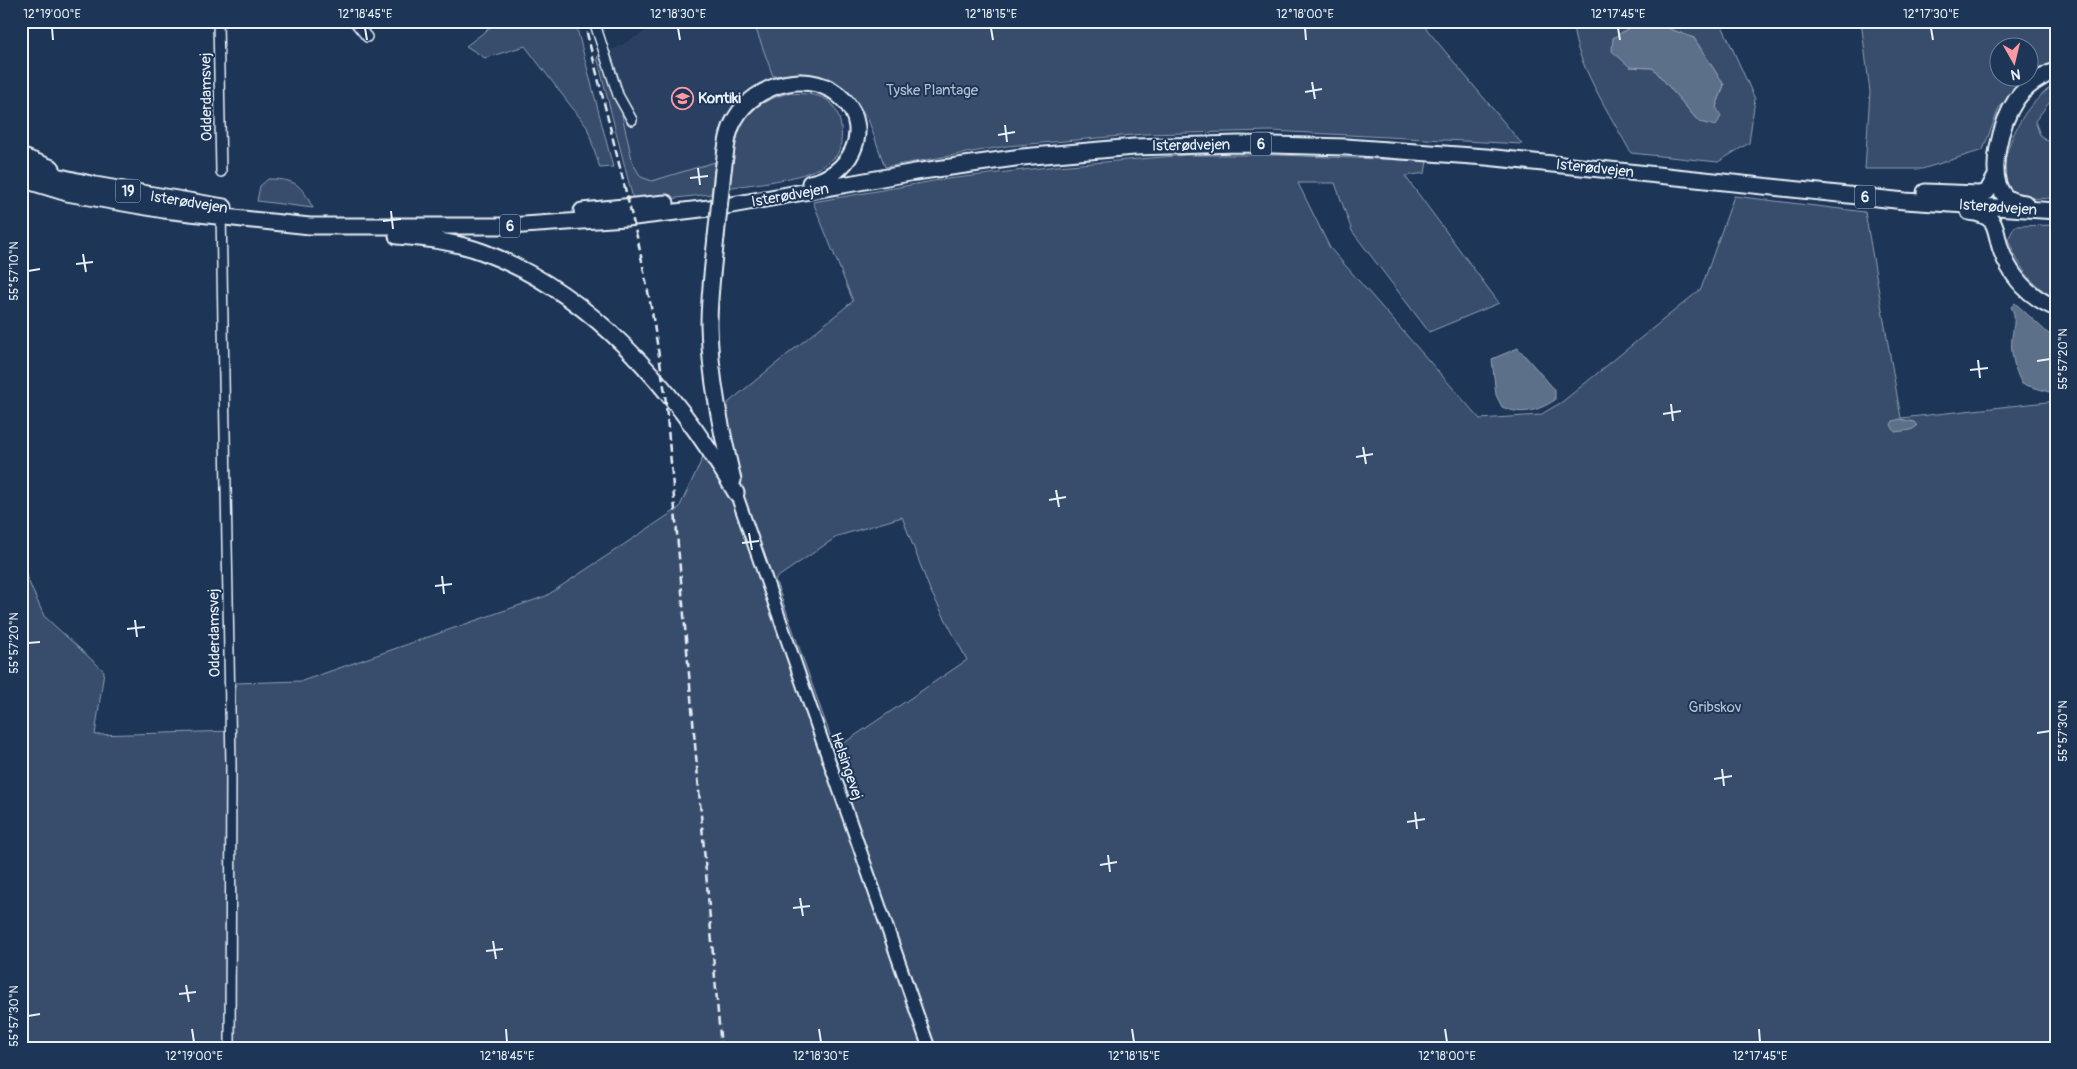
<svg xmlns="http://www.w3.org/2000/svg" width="2077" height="1069" viewBox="0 0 2077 1069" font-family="Pangolin,sans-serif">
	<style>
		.built { fill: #2a4162 }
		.green { fill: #374d6c; stroke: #909fb2; fill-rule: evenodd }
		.water { fill: #5d7089; stroke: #95a4b5 }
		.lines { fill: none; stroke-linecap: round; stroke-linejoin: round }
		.minor-casing { stroke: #e8f1f8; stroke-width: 12 }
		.tertiary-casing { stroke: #e8f1f8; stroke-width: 15 }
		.trunk-casing { stroke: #e8f1f8; stroke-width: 19 }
		.minor { stroke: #1d3557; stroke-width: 9 }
		.tertiary { stroke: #1d3557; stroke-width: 11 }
		.trunk { stroke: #1d3557; stroke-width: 15 }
		.rail { stroke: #e8f1f8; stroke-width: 2.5; stroke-dasharray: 8 4; stroke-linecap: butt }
		.trunk-bridge-casing { stroke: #e8f1f8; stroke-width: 19; stroke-linecap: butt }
		.trunk-bridge { stroke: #1d3557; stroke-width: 15 }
		.ticks { fill: none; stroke: #e8f1f8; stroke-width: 2 }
		.labels { text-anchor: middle; stroke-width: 4; stroke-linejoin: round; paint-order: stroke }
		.shield { fill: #1d3557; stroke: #abb9c8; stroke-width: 1 }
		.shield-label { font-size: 14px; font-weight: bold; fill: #e8f1f8 }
		.park-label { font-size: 15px; fill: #b3c0ce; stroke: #1d3557 }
		.street-label { font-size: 15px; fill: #e8f1f8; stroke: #1d3557 }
		.poi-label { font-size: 15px; font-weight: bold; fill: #e8f1f8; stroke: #1d3557; text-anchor: start }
		.neatline { fill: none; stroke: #e8f1f8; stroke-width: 2 }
		.ticks-label { font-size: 12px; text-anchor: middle; fill: #e8f1f8 }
	</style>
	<rect width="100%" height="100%" fill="#1d3557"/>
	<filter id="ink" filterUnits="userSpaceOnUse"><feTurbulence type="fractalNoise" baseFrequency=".02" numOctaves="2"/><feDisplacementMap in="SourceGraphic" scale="10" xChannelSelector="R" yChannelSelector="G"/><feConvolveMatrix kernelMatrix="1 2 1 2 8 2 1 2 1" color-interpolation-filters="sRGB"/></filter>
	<g filter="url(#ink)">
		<path class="built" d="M665 21H753L773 76 755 85 734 106 726 123 715 162 652 181 641 177 633 164 622 115 623 90 610 51Z"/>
		<path class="green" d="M499 21H575L613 167 600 168 587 127 525 46 485 58 466 46Z
			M753 21H1420L1522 144 1271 131 1144 134 1007 146 885 167 868 119 852 95 831 83 801 73 773 76Z
			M1574 21H1640L1613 38 1630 67 1653 68 1699 122 1716 107 1724 85 1694 38 1648 21H1720L1755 99 1749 143 1718 162 1631 153C1616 125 1568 50 1574 21Z
			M1861 21H2056V60L2030 74V48H2000V78H2027L1999 108 1983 150 1922 169H1865L1870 92Z
			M610 51 623 90 622 115 633 164 641 177 652 181 715 162 711 194 634 203 597 57Z
			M2056 82V94L2035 121 2040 135 2056 147V198C2046 198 2030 200 2021 196 1988 183 2012 133 2026 112 2034 101 2046 91 2056 82Z
			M789 93C802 94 816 93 827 100 842 109 846 142 836 156 833 159 827 163 824 165 798 181 756 183 727 188 732 137 733 108 789 93Z
			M1186 155H1278L1427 161 1425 173 1405 176 1499 303 1429 332 1352 231 1335 183H1298L1330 248 1480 419 1540 415 1562 402 1701 289 1734 196 1865 212 1901 418 2056 401V1048H21V564L44 616 104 671 95 735 234 731 236 683 302 681 546 596 679 508 729 402 853 301 813 202 939 180 1057 166ZM902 517 930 590 967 660 835 749 775 579 838 536Z
			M268 179C295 179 301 184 313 208L257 201 260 186Z
			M2056 225V298C2031 287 2017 263 2008 239L2015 226Z"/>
		<path class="water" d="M1640 21H1648L1694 38 1724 85 1716 107 1721 116 1716 126 1699 122 1653 68 1630 67 1612 51 1613 38Z
			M2015 303 2051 336 2056 348V394L2022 384C2015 371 2010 353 2012 338 2013 326 2017 317 2011 307Z
			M1518 348 1555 390V400C1537 411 1523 416 1502 407L1496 395 1492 359Z
			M1900 419 1914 422 1917 426 1911 430 1895 432 1891 425 1893 421Z"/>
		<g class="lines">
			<defs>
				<path id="minor" d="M218 21 221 172
					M354 21 367 37
					M594 21 618 95 632 120
					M221 212 231 764 230 1048"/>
				<path id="tertiary" d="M736 493 929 1048"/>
				<path id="trunk" d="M21 156 52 168
					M21 168 95 185 224 207
					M723 171C726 153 726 134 735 119 755 83 813 67 844 100 874 132 848 176 810 183
					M21 179 67 193 106 200 164 210 243 219 310 226H509L626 218 726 206 915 172 1022 157 1134 147 1239 144 1346 147 1486 157 1905 201 2056 211
					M1925 192 1979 194 1987 192 1996 176
					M2025 203C2017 202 2009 201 2004 195 1986 173 2002 121 2016 100 2025 87 2041 77 2056 70
					M582 211 666 203
					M1969 212C1978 213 1988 215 1993 223 1997 230 1998 242 2001 250 2011 277 2029 297 2056 308
					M397 236C426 238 456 242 483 252 595 294 677 393 736 493
					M716 237C713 266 709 296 709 325 710 377 721 429 733 480"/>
			</defs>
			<use href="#minor" class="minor-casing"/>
			<use href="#tertiary" class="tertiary-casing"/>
			<use href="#trunk" class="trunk-casing"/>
			<use href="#minor" class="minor"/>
			<use href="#tertiary" class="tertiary"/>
			<use href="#trunk" class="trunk"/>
			<path class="rail" d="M584 21 638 241 652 312 665 393 721 1048"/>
			<defs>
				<path id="trunk-bridge" d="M716 237 723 171"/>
			</defs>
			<use href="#trunk-bridge" class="trunk-bridge-casing"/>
			<use href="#trunk-bridge" class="trunk-bridge"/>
		</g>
	</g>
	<path class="ticks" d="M52 28 53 40M365 28 367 40M678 28 680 40M991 28 993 40M1305 28 1306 40M1618 28 1620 40M1931 28 1933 40M1312 82 1315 99M1305 92 1322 89M1005 125 1007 142M998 135 1015 132M698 168 700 185M690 178 708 176M391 211 393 229M383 221 401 219M83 254 86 272M76 264 93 262M28 271 40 269M1978 360 1980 378M2037 361 2050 359M1970 370 1988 368M1671 404 1673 421M1663 414 1681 411M1363 447 1366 464M1356 457 1373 454M1056 490 1059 507M1049 500 1066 497M749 533 752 550M742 543 759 541M442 576 444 594M435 586 452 584M135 620 137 637M127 629 145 627M28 643 40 642M2037 733 2050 731M1722 769 1724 786M1714 779 1732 776M1415 812 1417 829M1407 822 1425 819M1108 855 1110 872M1100 865 1117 862M800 898 803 916M793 908 810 906M493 941 496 959M486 951 503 949M186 985 189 1002M179 994 196 992M28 1016 40 1014M192 1029 194 1042M506 1029 507 1042M819 1029 821 1042M1132 1029 1134 1042M1445 1029 1447 1042M1759 1029 1760 1042"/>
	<defs>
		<symbol id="school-ring" viewBox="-11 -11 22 22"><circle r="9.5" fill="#1d3557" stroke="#ff9aa2" stroke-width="1.5"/><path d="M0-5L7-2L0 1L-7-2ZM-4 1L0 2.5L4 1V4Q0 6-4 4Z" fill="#ff9aa2"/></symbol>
	</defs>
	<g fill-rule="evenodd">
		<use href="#school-ring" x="670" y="86" width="25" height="25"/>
	</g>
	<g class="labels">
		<g class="shield">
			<rect x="1251" y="132.5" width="20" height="23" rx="4"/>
			<rect x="115.5" y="179.5" width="25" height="23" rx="4"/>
			<rect x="1855" y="185.5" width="20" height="23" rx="4"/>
			<rect x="500" y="214.5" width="20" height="23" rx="4"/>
		</g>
		<g class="shield-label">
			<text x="1261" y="149">6</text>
			<text x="128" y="196">19</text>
			<text x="1865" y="202">6</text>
			<text x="510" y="231">6</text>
		</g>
		<g class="park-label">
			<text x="932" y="95">Tyske Plantage</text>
			<text x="1715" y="712">Gribskov</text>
		</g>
		<g class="street-label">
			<text transform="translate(206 97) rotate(-91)" y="5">Odderdamsvej</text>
			<text transform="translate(1191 145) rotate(-1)" y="5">Isterødvejen</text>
			<text transform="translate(1595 168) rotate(6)" y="5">Isterødvejen</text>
			<text transform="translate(790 195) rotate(-10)" y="5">Isterødvejen</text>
			<text transform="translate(189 202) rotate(9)" y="5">Isterødvejen</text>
			<text transform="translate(1998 207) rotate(4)" y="5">Isterødvejen</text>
			<text transform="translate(214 633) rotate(-91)" y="5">Odderdamsvej</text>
			<text transform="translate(847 766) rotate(71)" y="5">Helsingevej</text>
		</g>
		<g class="poi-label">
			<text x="698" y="103">Kontiki</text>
		</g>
	</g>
	<rect width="2077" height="1069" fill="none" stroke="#1d3557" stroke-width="55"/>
	<g transform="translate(2014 62) rotate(172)"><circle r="24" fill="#1d3557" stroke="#6e8097"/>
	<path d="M0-4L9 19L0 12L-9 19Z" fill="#ff9aa2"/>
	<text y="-8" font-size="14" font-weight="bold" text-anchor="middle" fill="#e8f1f8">N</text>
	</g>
	<rect x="28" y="28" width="2022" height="1014" class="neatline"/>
	<g class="ticks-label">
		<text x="52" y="18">12°19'00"E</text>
		<text x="365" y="18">12°18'45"E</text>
		<text x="678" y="18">12°18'30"E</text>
		<text x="991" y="18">12°18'15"E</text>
		<text x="1305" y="18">12°18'00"E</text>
		<text x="1618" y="18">12°17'45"E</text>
		<text x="1931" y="18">12°17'30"E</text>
		<text transform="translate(14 271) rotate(-90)" y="4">55°57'10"N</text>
		<text transform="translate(2063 359) rotate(-90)" y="4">55°57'20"N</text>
		<text transform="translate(14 643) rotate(-90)" y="4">55°57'20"N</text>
		<text transform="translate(2063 731) rotate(-90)" y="4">55°57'30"N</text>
		<text transform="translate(14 1016) rotate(-90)" y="4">55°57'30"N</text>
		<text x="194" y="1060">12°19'00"E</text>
		<text x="507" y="1060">12°18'45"E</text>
		<text x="821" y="1060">12°18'30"E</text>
		<text x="1134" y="1060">12°18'15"E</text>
		<text x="1447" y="1060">12°18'00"E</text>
		<text x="1760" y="1060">12°17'45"E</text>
	</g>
</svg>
